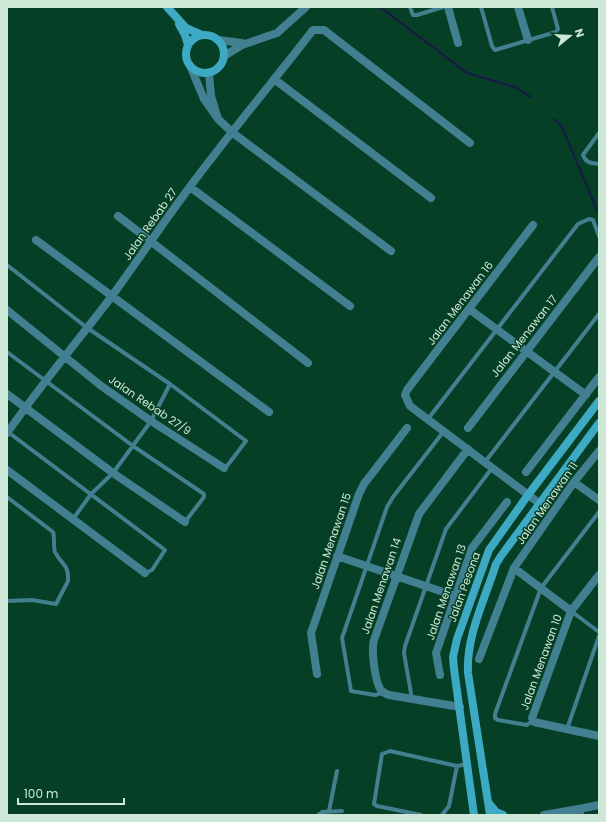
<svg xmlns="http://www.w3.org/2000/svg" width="606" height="822" viewBox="0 0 606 822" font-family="Poppins,sans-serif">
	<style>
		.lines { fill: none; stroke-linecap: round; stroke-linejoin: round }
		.stream { stroke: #18184a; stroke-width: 2 }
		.lane { stroke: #427f90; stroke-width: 4 }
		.street { stroke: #427f90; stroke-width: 8 }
		.secondary { stroke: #3ea9c3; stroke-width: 8 }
		.labels { text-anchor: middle; stroke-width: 3; stroke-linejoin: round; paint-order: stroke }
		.street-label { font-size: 11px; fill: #cde8d6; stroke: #053f25 }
	</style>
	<rect width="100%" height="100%" fill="#053f25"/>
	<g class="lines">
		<path class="stream" d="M380 7 467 73 515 87 531 97
			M554 119 562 127 599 215"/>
		<path class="lane" d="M410 7 413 15H417L443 7
			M481 7 492 46 495 50 556 32 558 29 552 7
			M599 133 583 155C586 163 591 163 599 164
			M7 265 86 327 170 384 246 441 227 466 224 468
			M7 352 133 446 204 494V497L185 522
			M428 419 578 224 589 219 593 220 599 236
			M8 432 165 550 152 570 145 573
			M485 462 599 314
			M7 497 53 532C55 538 53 546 55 552 61 565 69 563 68 581L56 604 32 600 7 601
			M73 519 91 494 113 473 151 421 170 384
			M571 611 599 632
			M383 693 375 695 351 691 342 638 387 507 393 497 444 431
			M412 699 404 653 405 646 446 529 492 468
			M532 721 527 725 498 720 495 718V714L541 588 599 512
			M567 729 599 636
			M329 811 337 771
			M318 815 322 812 342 811
			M421 815 377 806 374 804 382 754 390 751 457 766 467 764
			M442 815 449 806 457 766"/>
		<path class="street" d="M448 7 458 43
			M518 7 528 40
			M219 40 242 43
			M224 56 242 45 277 33 306 7
			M191 68 204 99 218 119 211 96 209 73
			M274 79 431 198
			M218 119 233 133 391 251
			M190 187 350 306
			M118 216 308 363
			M533 225 407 390 405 395 410 406 539 503
			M36 240 269 412
			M469 309 586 395
			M7 310 100 385 151 421 224 468
			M7 394 113 473 185 522
			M468 428 599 257
			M7 433C40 386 77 342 112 296 138 260 163 223 189 188 229 134 272 83 313 30H324L470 143
			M7 470 145 573
			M526 472 599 377
			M574 482 599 500
			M337 556 455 596
			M514 568 571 611
			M599 575 571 611 532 718 534 722 599 736
			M479 659 514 568 574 482 599 451
			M317 674 311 633 359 494 364 484 407 428
			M440 675 436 653 472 548 507 502
			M460 707 389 695C386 694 383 693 381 690 375 683 371 649 374 640L419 514 468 449
			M544 815 579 809
			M580 815 579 809 599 805"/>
		<path class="secondary" d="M167 7 186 28 202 35
			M179 24 185 35 188 45
			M186 54a19 19 0 1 1 38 0a19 19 0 1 1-38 0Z
			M488 802 496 812 503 815
			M474 815 454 669 453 657 457 639 489 550 528 495 599 401
			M490 815 468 673C466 636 485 599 496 564L501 556 599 423"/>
	</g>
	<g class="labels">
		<g class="street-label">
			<text transform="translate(150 224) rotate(-55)" y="4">Jalan Rebab 27</text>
			<text transform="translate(460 303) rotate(-53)" y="4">Jalan Menawan 16</text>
			<text transform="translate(524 336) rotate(-52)" y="4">Jalan Menawan 17</text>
			<text transform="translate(150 405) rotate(34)" y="4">Jalan Rebab 27/9</text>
			<text transform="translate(547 503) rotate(-55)" y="4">Jalan Menawan 11</text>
			<text transform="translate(331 541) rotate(-71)" y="4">Jalan Menawan 15</text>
			<text transform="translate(381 586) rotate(-71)" y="4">Jalan Menawan 14</text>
			<text transform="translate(464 587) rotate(-70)" y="4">Jalan Pesona</text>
			<text transform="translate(446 592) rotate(-71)" y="4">Jalan Menawan 13</text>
			<text transform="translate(541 662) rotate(-70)" y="4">Jalan Menawan 10</text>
		</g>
	</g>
	<rect width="606" height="822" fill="none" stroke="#cde8d6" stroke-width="16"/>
	<g transform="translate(570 36) rotate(72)" stroke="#053f25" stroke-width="3" paint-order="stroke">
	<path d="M0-3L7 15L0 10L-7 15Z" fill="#cde8d6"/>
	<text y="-6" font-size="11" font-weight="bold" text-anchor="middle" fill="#cde8d6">N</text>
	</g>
	<path d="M18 798v6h106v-6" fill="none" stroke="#cde8d6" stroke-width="2"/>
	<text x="24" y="798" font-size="12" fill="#cde8d6" stroke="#053f25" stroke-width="3" paint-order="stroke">100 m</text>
</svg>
